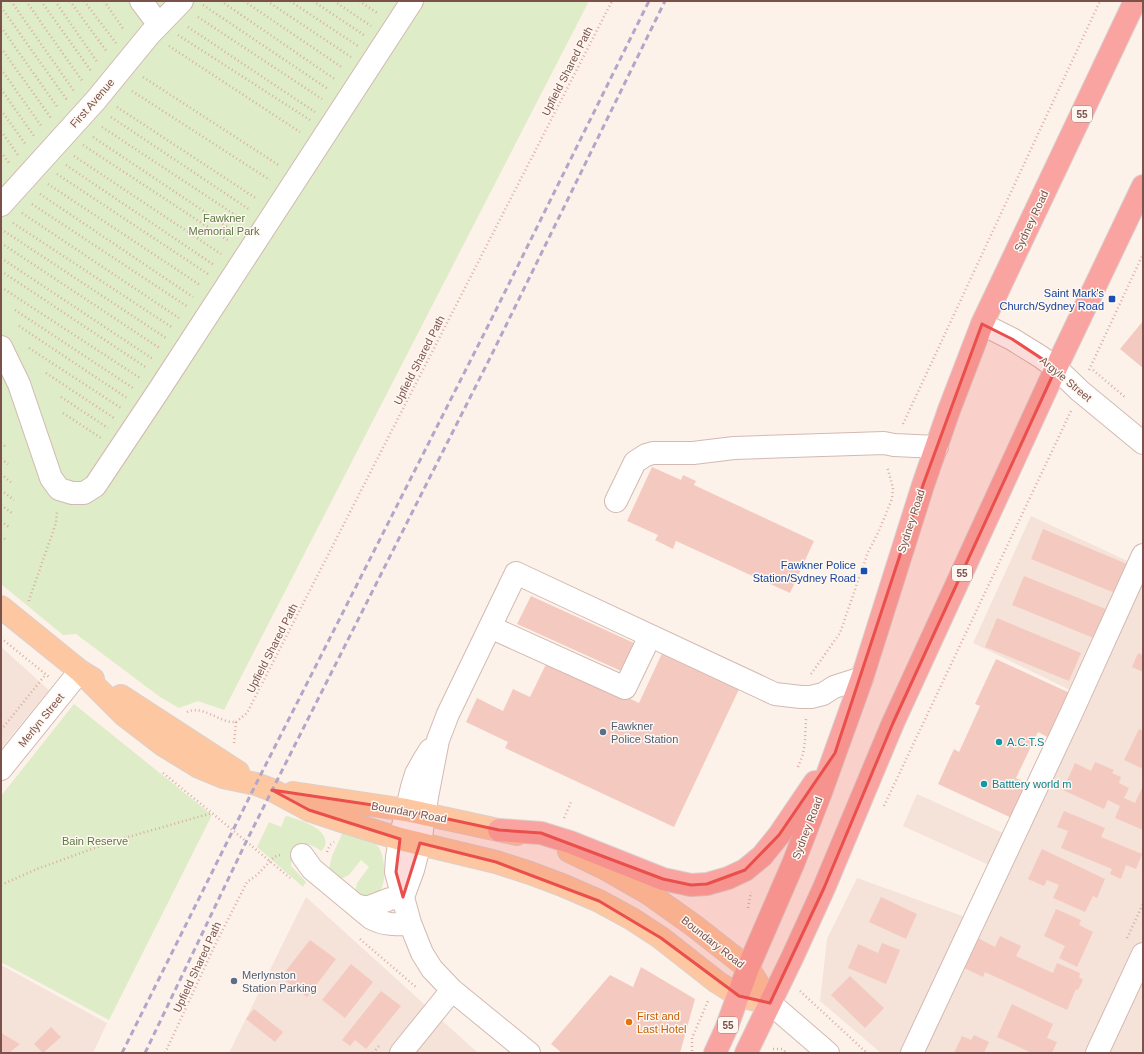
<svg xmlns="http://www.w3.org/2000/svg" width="1144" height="1054" viewBox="0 0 1144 1054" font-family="Helvetica,sans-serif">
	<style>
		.residential { fill: #f5e2d8 }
		.green { fill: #deecc7 }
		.building { fill: #f4cac0 }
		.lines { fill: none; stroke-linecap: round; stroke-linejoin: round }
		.minor-casing { stroke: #d3b9b1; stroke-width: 24 }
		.major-casing { stroke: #dacfcd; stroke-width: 24 }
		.highway-casing { stroke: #dacfcd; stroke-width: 24 }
		.path { stroke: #daada3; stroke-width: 2.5; stroke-dasharray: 1 3; stroke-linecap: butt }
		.minor { stroke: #fff; stroke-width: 22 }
		.major { stroke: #fdc8a1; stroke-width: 22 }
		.highway { stroke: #f9a4a0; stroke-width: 22 }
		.rail { stroke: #b2a6c9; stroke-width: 3; stroke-dasharray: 6 4; stroke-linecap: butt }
		.marked { fill: #ea4f4c; fill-opacity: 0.2; stroke: #ea4f4c; stroke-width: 3; stroke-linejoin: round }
		.transit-dot { fill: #1a4fb4; stroke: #fff7f1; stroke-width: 1.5 }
		.service-dot { fill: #5c6f8a; stroke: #fff7f1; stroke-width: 1.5 }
		.culture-dot { fill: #0f9aa8; stroke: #fff7f1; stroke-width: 1.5 }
		.food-dot { fill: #e8710a; stroke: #fff7f1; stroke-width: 1.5 }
		.labels { text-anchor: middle; stroke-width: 3; stroke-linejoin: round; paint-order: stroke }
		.shield { fill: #fff7f1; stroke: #a2847d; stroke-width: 1 }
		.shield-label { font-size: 10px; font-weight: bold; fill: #7a524b }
		.street-label { font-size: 11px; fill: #7a524b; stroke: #fff7f1 }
		.park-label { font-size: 11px; fill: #5d7a40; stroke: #fff7f1 }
		.transit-label { font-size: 11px; fill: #164399; stroke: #fff7f1; text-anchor: end }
		.service-label { font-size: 11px; fill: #4e5e75; stroke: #fff7f1; text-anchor: start }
		.culture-label { font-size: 11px; fill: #0d838f; stroke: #fff7f1; text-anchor: start }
		.food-label { font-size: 11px; fill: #c56008; stroke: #fff7f1; text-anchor: start }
	</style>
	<rect width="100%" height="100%" fill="#fdf2ea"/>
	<path class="residential" d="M1031 516 1134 564 1143 546V1053H881L820 1001 827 939 857 878 968 918 1074 692 973 643Z
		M1 647 49 690 1 748Z
		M917 794 1003 833 989 865 903 826Z
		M306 897 478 1053H229Z
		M1 965 107 1023 93 1053H1Z"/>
	<path class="green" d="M1 1H589L224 710 198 701 179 708 160 697 76 634 63 635 1 584Z
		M74 704 212 815 109 1020 1 962V796Z
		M287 816C299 820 330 828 325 846 324 848 323 849 321 851 313 845 309 843 298 845 294 852 291 857 291 866L306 882 303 887 257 847 269 822 281 827 285 817Z
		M345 833C354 835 369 838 376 844 385 852 387 879 381 889 380 891 376 894 375 896H362L355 891 357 883 369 867 361 860 349 875 341 879 329 869 332 856 342 834Z"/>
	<path class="building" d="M1143 321V368L1120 349Z
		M652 467 681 480 683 475 696 481 694 485 814 541 790 593 676 541 673 549 655 540 658 535 627 521Z
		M1043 529 1127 564 1115 593 1031 559Z
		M1024 576 1108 610 1096 639 1012 605Z
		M531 596 634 643 621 671 517 624Z
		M997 618 1081 653 1069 681 985 647Z
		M664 649 741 685 674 827 505 748 508 742 466 722 477 698 503 711 513 689 530 697 548 660 639 703Z
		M1138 653 1143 655V672L1132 667Z
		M996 659 1072 694 1051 739 1038 732 1016 778 1030 785 1014 819 938 784 954 749 959 752 980 706 975 704Z
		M1139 729 1143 731V769L1124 760Z
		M1095 762 1114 770 1112 773 1121 777 1119 783 1129 788 1124 798 1135 803 1143 786V830L1115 818 1120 806 1108 800 1104 809 1063 790 1075 763 1091 771Z
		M1064 811 1105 828 1101 837 1142 854 1136 869 1126 865 1121 879 1110 874 1112 869 1061 848 1068 831 1057 827Z
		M1042 849 1105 879 1097 898 1093 896 1085 912 1053 898 1059 885 1047 880 1044 886 1028 879Z
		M881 897 917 914 906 939 869 922Z
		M1056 909 1081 920 1079 925 1093 932 1077 967 1059 958 1065 946 1044 936Z
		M1000 936 1021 946 1016 956 1053 973 1057 963 1080 973 1079 977 1083 980 1078 990 1076 989 1067 1010 985 972 983 977 962 967 976 937 995 947Z
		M310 940 336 959 307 997 281 977Z
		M882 943 900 950 886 984 848 968 858 944 878 953Z
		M351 964 373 982 345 1018 322 1000Z
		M641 967 695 999 680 1053H562L551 1044 610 975 633 987Z
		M850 976 884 1008 865 1028 831 995Z
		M381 991 401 1006 366 1049 355 1040 350 1046 342 1040Z
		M1012 1004 1053 1024 1047 1038 1057 1042 1052 1053H1032L997 1037Z
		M254 1009 283 1032 275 1042 246 1019Z
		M51 1027 61 1037 43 1053 34 1044Z
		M1 1033 20 1044 9 1053H1Z
		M974 1035 989 1042 984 1053H954L962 1036 971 1040Z"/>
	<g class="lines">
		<defs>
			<path id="minor" d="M141 1 159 25
				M1 205 96 100 150 34 182 1
				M982 324 1012 339 1041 357 1056 368 1080 391 1143 443
				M1 347 19 384 51 478 59 489 72 493H84L95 486 159 390 412 1
				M616 501 635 462 646 455 653 453H693L734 448 884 443 894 445 937 447
				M490 627 625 688 650 636
				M430 750 425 758 416 774 412 787 400 839 397 857 396 872 410 923 422 953 432 969 452 990 529 1053
				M1 769 80 671
				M302 855 312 869 371 918C384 925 396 925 410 923
				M403 897 413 870 420 843 427 797 438 740 448 714 516 573 775 694 801 697H811L823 694 834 687 862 678
				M356 905 363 907H369L390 899 403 897
				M770 1003 828 1053
				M401 1053 452 990
				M912 1053 1071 714 1143 555
				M1097 1053 1143 954"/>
			<path id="major" d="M1 607 80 671 93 679
				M80 671 124 715 163 745 199 767 223 777 256 784 272 790 309 810 342 821 400 839 496 862 530 873 562 885 599 901 632 919 661 938 717 982 739 996 770 1003
				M121 696 238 772
				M293 793 406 810 517 834
				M569 851 608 870 648 893 693 925 748 968 770 1003"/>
			<path id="highway" d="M499 830 541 833 570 842 663 879 691 885 707 884 728 878 745 870 762 856 779 835 815 782
				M715 1053 726 1029 748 968 793 864 821 792 862 678 923 485 949 410 982 324 1135 1
				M746 1053 793 956 824 888 893 723 1056 368 1143 186"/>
		</defs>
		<use href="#minor" class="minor-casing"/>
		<use href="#major" class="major-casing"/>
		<use href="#highway" class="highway-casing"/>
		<path class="path" d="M11 1 74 91
			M26 1 83 82
			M41 1 91 71
			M55 1 98 63
			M70 1 107 52
			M84 1 116 43
			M104 1 124 30
			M221 1 336 80
			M244 1 343 68
			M267 1 351 57
			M290 1 358 46
			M313 1 364 35
			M334 1 371 26
			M359 1 379 14
			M203 5 328 89
			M1 7 67 100
			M198 17 322 99
			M1 27 58 108
			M188 27 315 112
			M178 35 310 120
			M169 46 300 132
			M1 48 51 118
			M1 69 42 127
			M143 77 280 166
			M1 89 34 136
			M132 91 270 180
			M117 107 257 199
			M1 110 26 145
			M111 117 250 210
			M102 127 243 220
			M1 131 18 155
			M93 137 235 232
			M83 145 229 241
			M1 152 10 164
			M74 156 221 254
			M66 165 214 265
			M57 174 208 274
			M48 184 200 285
			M40 194 193 297
			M32 204 188 307
			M22 213 179 318
			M13 223 173 328
			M1 229 166 338
			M1 243 161 349
			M1 258 153 359
			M1 271 147 368
			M1 287 140 378
			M15 310 133 388
			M19 326 127 398
			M29 348 121 408
			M1089 370 1143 254
			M1093 370 1126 398
			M46 373 114 418
			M61 397 108 428
			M63 413 101 438
			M903 424 1100 1
			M1 443 6 447
			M1 459 8 464
			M1 474 13 484
			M1 490 14 500
			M1 505 12 513
			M1 521 9 527
			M1 536 5 539
			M29 601V600L56 523 57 511
			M1 638 49 677
			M811 674 840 633 868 552 878 533 892 499 893 488 887 466
			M187 712C199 706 212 716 224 720 228 722 232 722 236 722
			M236 722 247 713 612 1
			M1 730 46 674
			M234 743 236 722
			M798 767 803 754 805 741 806 719
			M163 773 212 813 290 878
			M884 806 1071 411
			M564 818 571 802
			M327 852 330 845 334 842
			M1 885 37 869 114 841 212 813
			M748 908 751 892
			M1127 938 1143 904
			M360 939 417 988
			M800 991 867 1053
			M773 1049H782L787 1053
			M692 1051V1038L708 1001
			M165 1053 215 945 247 882 257 875 274 857 280 855
			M373 1053 379 1046"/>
		<use href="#minor" class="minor"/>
		<use href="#major" class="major"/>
		<use href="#highway" class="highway"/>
		<path class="rail" d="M122 1053 256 784 492 318 649 1
			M145 1053 246 842 491 356 665 1"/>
	</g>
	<path class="marked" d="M982 324 1012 339 1056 368 893 723 824 888 770 1003 739 996 661 938 599 901 496 862 420 843 403 897 396 872 400 839 309 810 272 790 406 810 499 830 541 833 663 879 691 885 707 884 745 870 779 835 835 753 923 485Z"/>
	<g class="transit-dot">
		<rect x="1108" y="295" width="8" height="8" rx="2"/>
		<rect x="860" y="567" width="8" height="8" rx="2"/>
	</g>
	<g class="service-dot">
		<circle cx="603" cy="732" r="4"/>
		<circle cx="234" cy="981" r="4"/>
	</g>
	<g class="culture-dot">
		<circle cx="999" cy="742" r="4"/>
		<circle cx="984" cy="784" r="4"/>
	</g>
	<circle class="food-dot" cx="629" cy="1022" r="4"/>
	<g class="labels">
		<g class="shield">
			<rect x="1072" y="106" width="20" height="16" rx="3"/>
			<rect x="952" y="565" width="20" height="16" rx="3"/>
			<rect x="718" y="1017" width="20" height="16" rx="3"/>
		</g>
		<g class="shield-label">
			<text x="1082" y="118">55</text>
			<text x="962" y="577">55</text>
			<text x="728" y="1029">55</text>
		</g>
		<g class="street-label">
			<text transform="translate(567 71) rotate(-63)" y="4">Upfield Shared Path</text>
			<text transform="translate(92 103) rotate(-49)" y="4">First Avenue</text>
			<text transform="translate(1031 221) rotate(-65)" y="4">Sydney Road</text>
			<text transform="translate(419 360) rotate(-63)" y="4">Upfield Shared Path</text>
			<text transform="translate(1066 379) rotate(40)" y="4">Argyle Street</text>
			<text transform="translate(911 521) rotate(-72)" y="4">Sydney Road</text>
			<text transform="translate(272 648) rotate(-63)" y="4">Upfield Shared Path</text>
			<text transform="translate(41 720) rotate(-51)" y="4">Merlyn Street</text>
			<text transform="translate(409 812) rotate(10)" y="4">Boundary Road</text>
			<text transform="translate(807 828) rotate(-69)" y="4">Sydney Road</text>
			<text transform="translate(713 942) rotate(38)" y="4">Boundary Road</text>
			<text transform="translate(197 967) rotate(-65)" y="4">Upfield Shared Path</text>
		</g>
		<g class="park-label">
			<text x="224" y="222">Fawkner<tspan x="224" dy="13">Memorial Park</tspan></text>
			<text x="95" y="845">Bain Reserve</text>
		</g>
		<g class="transit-label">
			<text x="1104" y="297">Saint Mark's<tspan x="1104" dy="13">Church/Sydney Road</tspan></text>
			<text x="856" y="569">Fawkner Police<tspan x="856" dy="13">Station/Sydney Road</tspan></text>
		</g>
		<g class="service-label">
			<text x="611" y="730">Fawkner<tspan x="611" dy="13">Police Station</tspan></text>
			<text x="242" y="979">Merlynston<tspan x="242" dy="13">Station Parking</tspan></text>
		</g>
		<g class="culture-label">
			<text x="1007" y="746">A.C.T.S</text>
			<text x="992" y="788">Batttery world m</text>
		</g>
		<g class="food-label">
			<text x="637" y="1020">First and<tspan x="637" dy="13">Last Hotel</tspan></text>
		</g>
	</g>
	<rect width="1144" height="1054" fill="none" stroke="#7a524b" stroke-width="4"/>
</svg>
